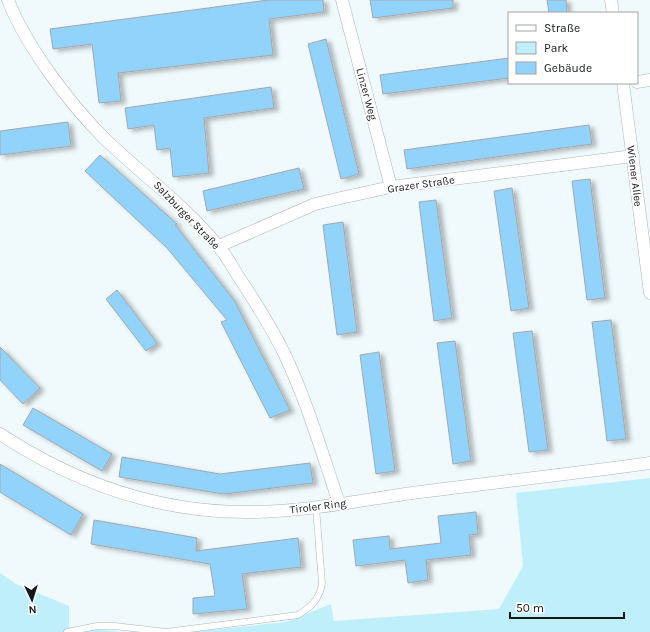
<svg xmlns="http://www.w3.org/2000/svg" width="650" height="632" viewBox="0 0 650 632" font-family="Karla,sans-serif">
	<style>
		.green { fill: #bfeffb }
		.building { fill: #92d3fc; stroke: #a1a9af; filter: url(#shadow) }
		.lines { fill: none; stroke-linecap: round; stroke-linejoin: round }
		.lane-casing { stroke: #acb6b9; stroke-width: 7 }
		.street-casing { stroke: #acb6b9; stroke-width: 13 }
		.lane { stroke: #fff; stroke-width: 6 }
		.street { stroke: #fff; stroke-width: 12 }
		.labels { text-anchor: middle; stroke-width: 3.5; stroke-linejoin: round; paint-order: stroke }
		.street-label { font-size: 11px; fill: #141819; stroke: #fff }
	</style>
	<defs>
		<filter id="shadow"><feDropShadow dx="4.5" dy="2.5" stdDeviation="2" flood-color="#0004"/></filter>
	</defs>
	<rect width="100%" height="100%" fill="#f0fafd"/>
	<path class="green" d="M650 478V632H190L286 622 331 604 334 621 499 609 523 566 516 493Z
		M0 573 16 584 69 606V627L122 632H0Z"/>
	<path class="building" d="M268 0H323L324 12 269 19 273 55 118 73 121 101 99 103 92 44 53 49 50 29Z
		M370 0H453V8L373 18Z
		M547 0H566L567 13H549Z
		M326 39 359 174 341 179 308 44Z
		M509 58V78L383 94 380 75Z
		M271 87 274 108 204 118 209 173 173 177 170 148 157 150 154 125 128 129 125 108Z
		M68 122 71 146 0 155V131Z
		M589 125 592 144 407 169 404 150Z
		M100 155 177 224 175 225 234 300 290 410 270 418 221 322 227 320 167 248 85 171Z
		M299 168 304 189 207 211 203 191Z
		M590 179 605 298 587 300 572 181Z
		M512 188 529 308 511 311 494 191Z
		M436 200 452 318 434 321 419 202Z
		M343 222 357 332 337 335 323 225Z
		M117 290 157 343 146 351 106 299Z
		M611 320 626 439 607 441 592 322Z
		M532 331 548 450 529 452 513 333Z
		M455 341 471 461 453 464 437 343Z
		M0 347 40 388 23 404 0 380Z
		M379 352 395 471 376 474 360 355Z
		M33 408 112 454 102 471 23 425Z
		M122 457 220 474 310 463 313 483 224 494 119 477Z
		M0 464 83 514 71 535 0 492Z
		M476 512 478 534 469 535 471 555 426 560 428 580 408 583 405 560 356 566 353 540 389 536 390 549 441 543 438 516Z
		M94 520 197 538 196 551 298 538 301 567 242 574 247 609 193 614V598L215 596 210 564 91 544Z"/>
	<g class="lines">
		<defs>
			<path id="lane" d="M67 632 97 626H115L166 632 298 615C311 607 319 600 322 584L316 507"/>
			<path id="street" d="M8 0C26 46 69 103 104 138 142 175 184 204 218 246 227 256 233 268 240 279 256 303 271 327 284 353 307 401 322 453 339 503
				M342 0 391 187
				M611 0 613 13
				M637 82 650 80
				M623 83 650 293
				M219 246 315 204 345 197 391 187 633 156
				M0 434C78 485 162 514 256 512 311 511 366 499 420 492 496 482 573 474 650 463"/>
		</defs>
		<use href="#lane" class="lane-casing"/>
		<use href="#street" class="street-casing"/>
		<use href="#lane" class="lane"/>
		<use href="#street" class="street"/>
	</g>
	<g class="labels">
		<g class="street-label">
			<text transform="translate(367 94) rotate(75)" y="4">Linzer Weg</text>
			<text transform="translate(635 176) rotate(83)" y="4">Wiener Allee</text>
			<text transform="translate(421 184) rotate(-8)" y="4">Grazer Straße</text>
			<text transform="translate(187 215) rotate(46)" y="4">Salzburger Straße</text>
			<text transform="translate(318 506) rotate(-7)" y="4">Tiroler Ring</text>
		</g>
	</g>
	<rect x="508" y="12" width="130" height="72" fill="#ffffff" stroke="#a1a3a3"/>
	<rect x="516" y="25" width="20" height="6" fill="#ffffff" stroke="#a1a3a3"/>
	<text x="544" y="32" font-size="12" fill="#141819">Straße</text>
	<rect x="516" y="42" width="20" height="12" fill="#bfeffb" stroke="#a1a3a3"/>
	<text x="544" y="52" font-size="12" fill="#141819">Park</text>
	<rect x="516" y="62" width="20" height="12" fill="#92d3fc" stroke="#a1a3a3"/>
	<text x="544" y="72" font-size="12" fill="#141819">Gebäude</text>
	<g transform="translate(32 600) rotate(176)" stroke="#ffffff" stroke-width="3" paint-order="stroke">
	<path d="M0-3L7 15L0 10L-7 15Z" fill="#141819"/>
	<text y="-6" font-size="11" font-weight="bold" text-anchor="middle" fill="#141819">N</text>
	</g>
	<path d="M510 612v6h114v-6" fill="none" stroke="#141819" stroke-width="2"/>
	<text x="516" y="612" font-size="12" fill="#141819" stroke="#ffffff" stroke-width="3" paint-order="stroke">50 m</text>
</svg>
